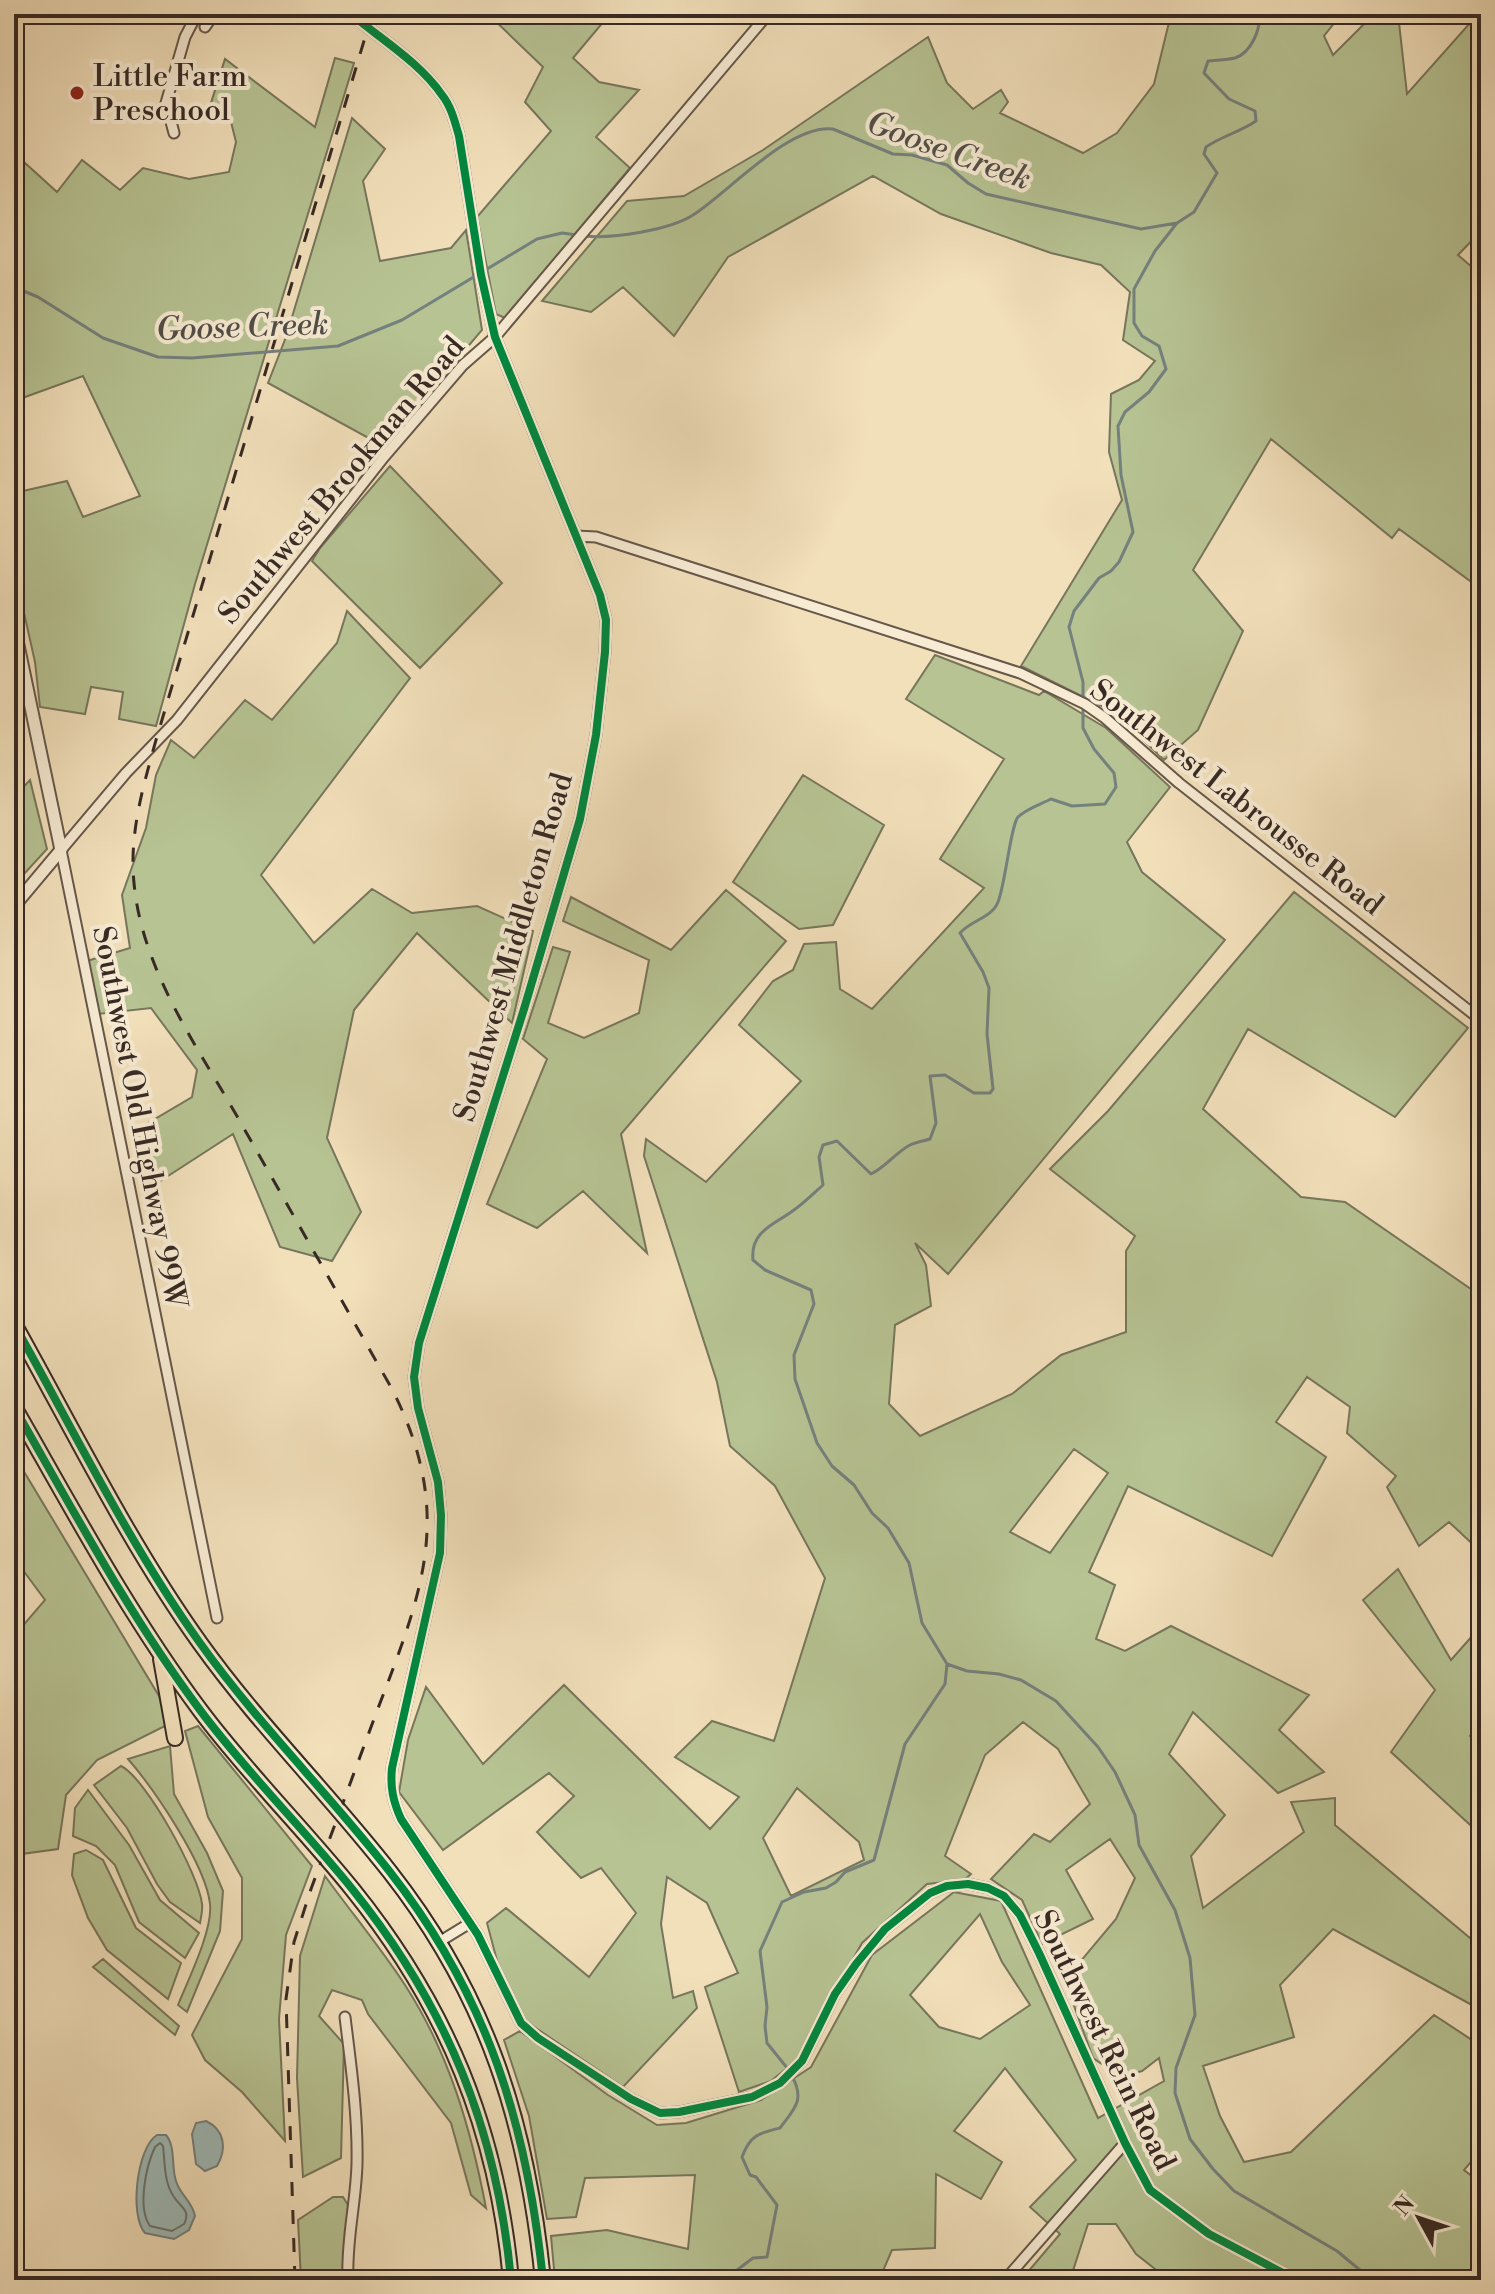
<svg xmlns="http://www.w3.org/2000/svg" width="1495" height="2294" viewBox="0 0 1495 2294" font-family="'Libre Bodoni',serif">
	<style>
		.green { fill: #b7c393; stroke: #77765c; stroke-width: 2; fill-rule: evenodd }
		.water { fill: #9ebbb9; stroke: #75817d; stroke-width: 2 }
		.lines { fill: none; stroke-linecap: round; stroke-linejoin: round }
		.shore { stroke: #6a726e; stroke-width: 2 }
		.stream { stroke: #75817d; stroke-width: 3 }
		.minor-casing { stroke: #66574a; stroke-width: 13 }
		.tertiary-casing { stroke: #66574a; stroke-width: 15 }
		.trunk-casing { stroke: #372924; stroke-width: 18 }
		.minor { stroke: #f7ebd3; stroke-width: 9 }
		.tertiary { stroke: #f7ebd3; stroke-width: 11 }
		.trunk { stroke: #f2e0bb; stroke-width: 14 }
		.rail { stroke: #372924; stroke-width: 3; stroke-dasharray: 14 14; stroke-linecap: butt }
		.cycleway-casing { stroke: #f7ebd3; stroke-width: 13 }
		.cycleway { stroke: #00873e; stroke-width: 8 }
		.poi-dot { fill: #8f2418; stroke: #f7ebd3; stroke-width: 3 }
		.labels { text-anchor: middle; stroke-width: 8; stroke-linejoin: round; paint-order: stroke }
		.poi-label { font-size: 30px; fill: #372924; stroke: #f7ebd3; text-anchor: start }
		.street-label { font-size: 30px; fill: #372924; stroke: #f7ebd3 }
		.water-label { font-size: 32px; font-style: italic; fill: #514e49; stroke: #f7ebd3 }
	</style>
	<rect width="100%" height="100%" fill="#f2e0bb"/>
	<filter id="stains"><feTurbulence type="fractalNoise" baseFrequency=".0025" numOctaves="4"/><feColorMatrix values="0 0 0 0 .2 0 0 0 0 .09 0 0 0 0 .02 0 0 0 .5 -.17"/></filter>
	<radialGradient id="worn" r=".72"><stop offset=".6" stop-color="#630" stop-opacity="0"/><stop offset="1" stop-color="#630" stop-opacity=".3"/></radialGradient>
	<path class="green" d="M488 14H610L573 58 599 82 639 90 596 137 630 168 505 318 496 314 477 217 551 131 525 102 543 67Z
		M1171 14H1336L1339 17 1324 36 1333 55 1374 14H1398L1407 94 1478 14H1481V231L1458 255 1481 275V589L1399 529 1392 538 1271 439 1193 570 1243 631 1198 730 1164 760 1114 712 1021 666 1122 500 1109 452 1111 394 1139 380 1155 361 1123 340 1130 292 1101 265 1051 253 941 214 873 176 728 257 674 336 623 287 591 312 542 301 627 201 684 196 763 150 928 37 947 83 973 109 1001 90 1008 102 1000 113 1083 153 1117 133 1154 84Z
		M335 58 354 63 195 584 156 726 119 719 123 692 91 687 85 714 40 707 35 662 14 568V493L67 481 83 517 140 496 83 376 14 401V176L25 163 57 192 82 160 120 190 143 168 189 179 229 172 236 142 231 122 210 106 225 59 315 127Z
		M352 118 385 149 363 181 380 261 451 248 466 230 482 330 383 446 268 383 286 337Z
		M390 466 502 583 420 668 312 561 320 548Z
		M347 611 410 678 261 875 314 943 372 889 412 913 477 906 533 931 512 1023 417 933 354 1010 327 1138 361 1212 332 1261 280 1247 233 1134 148 1189 133 1132 192 1097 197 1070 151 1008 98 1014 87 961 130 948 122 895 146 828 156 775 171 740 194 758 245 700 272 720 337 643Z
		M935 655 1039 695 1044 691 1106 728 1170 787 1127 842 1142 872 1225 940 948 1274 915 1243 926 1265 931 1306 895 1325 889 1404 920 1436 1012 1394 1061 1355 1126 1332V1251L1135 1236 1050 1169 1108 1111 1294 892 1468 1028 1395 1117 1248 1029 1203 1109 1301 1197 1345 1202 1481 1296V1552L1449 1522 1419 1546 1387 1487 1396 1476 1347 1433 1350 1407 1307 1377 1276 1422 1326 1457 1272 1556 1128 1486 1089 1572 1115 1585 1096 1639 1125 1651 1171 1626 1309 1695 1279 1730 1324 1772 1278 1793 1193 1712 1169 1754 1225 1815 1191 1856 1203 1908 1304 1832 1291 1802 1335 1798V1825L1470 1938 1481 1923V2010L1333 1929 1280 1985 1294 2037 1203 2066 1220 2116 1244 2162 1291 2152 1434 2015 1472 2040 1481 2026V2150L1464 2170 1481 2183V2280H1169L1136 2254 1116 2224H1088L1070 2280H1021L1060 2234 1030 2207 1076 2160 1005 2068 954 2131 1002 2162 981 2199 936 2174 935 2248 892 2250 879 2280H555L551 2236 607 2230 688 2249 695 2175 585 2178 576 2217 547 2219 529 2116 504 2040 520 2031 608 2095 657 2125 686 2123 761 2100 811 2067 872 1955 954 1892 1001 1901 1098 2118 1164 2081 1159 2058 1142 2071 1121 2077 1093 2058 1069 1992 1079 1983 1069 1975 1116 1919 1135 1878 1110 1839 1066 1870 1093 1919 1042 1944 1022 1900 991 1879 1034 1834 1050 1842 1090 1804 1058 1749 1023 1722 985 1755 945 1856 971 1874 964 1880 927 1884 862 1943 797 2060 771 2081 739 2092 705 1987 738 1973 707 1903 667 1877 661 1924 673 1998 693 1991 697 2008 623 2087 524 2020 500 1972 487 1923 506 1908 589 1977 636 1913 601 1868 581 1878 537 1832 574 1796 549 1773 443 1850 399 1792 408 1740 426 1687 483 1764 564 1685 710 1829 739 1797 675 1757 712 1721 774 1741 825 1578 775 1486 730 1446 717 1382 644 1156 646 1139 706 1182 801 1081 739 1025 773 981 793 970 804 944 836 942 840 989 872 1009 984 888 940 859 1004 759 906 699ZM1074 1449 1108 1473 1050 1553 1010 1532ZM797 1788 859 1842 864 1860 791 1896 763 1838ZM980 1914 1002 1962 1030 2005 980 2039 939 2027 910 1995Z
		M803 775 884 825 833 925 799 929 733 882Z
		M30 780 47 849 14 885V797Z
		M726 890 786 941 621 1134 647 1253 583 1191 537 1228 487 1204 547 1059 523 1039 553 947 570 952 548 1023 584 1038 639 1013 649 960 563 921 571 897 671 950Z
		M14 1455 159 1696 167 1725 97 1760 66 1795 58 1849 14 1855V1636L45 1600 14 1558Z
		M1398 1569 1451 1660 1481 1626V1722L1470 1736 1481 1746V1835L1391 1752 1435 1690 1363 1600Z
		M198 1726 312 1866 286 1935 279 2019 285 2141 242 2092 205 2060 192 2035 242 1939V1878L208 1817 185 1731Z
		M170 1746 174 1794 207 1853 223 1891 220 1931 187 2012 178 2005C188 1980 213 1930 210 1904 206 1865 154 1789 128 1759Z
		M121 1766C146 1778 199 1875 202 1904 203 1910 201 1917 200 1923L170 1902 157 1884 127 1828 94 1785Z
		M88 1790 129 1845 160 1900 199 1933 185 1958 139 1922 115 1865 96 1846 73 1836 75 1808Z
		M86 1850 103 1860 136 1928 181 1963 168 1999 107 1950 88 1918 72 1875 74 1854Z
		M325 1876C351 1912 380 1947 405 1985 449 2053 471 2129 486 2208L471 2195 451 2123 368 2014 362 2000 332 1990 319 2016 344 2044 341 2158 303 2177 297 2078 300 1956Z
		M103 1959 179 2026 175 2035 93 1967Z
		M333 2197H343L348 2205 343 2280H301L298 2220Z"/>
	<path class="water" d="M206 2121C225 2130 227 2149 217 2166L205 2171 196 2164 192 2134 196 2123Z
		M157 2135H166C176 2147 171 2166 176 2181 180 2195 192 2201 195 2216L189 2230 174 2239 145 2233C129 2215 137 2147 157 2135Z"/>
	<g class="lines">
		<path class="shore" d="M160 2143 163 2146C165 2163 164 2183 174 2197 181 2208 191 2210 184 2224L172 2231 150 2226C137 2208 146 2166 155 2147Z"/>
		<path class="stream" d="M585 236C612 239 670 230 693 215 729 192 789 124 833 129L893 154 912 155 947 165 968 183 986 194 1141 229 1177 223
			M14 287 38 297 103 338 158 357 192 358 338 346 402 320 537 239 562 233 577 235
			M1083 700V682L1069 627 1074 611 1099 578 1111 571 1119 562 1133 532 1121 475 1118 426 1125 412 1149 392 1166 369 1159 346 1142 336 1134 323V289L1155 251 1177 223 1194 212 1217 173 1204 154 1206 147C1222 136 1240 132 1256 121L1255 111 1229 99 1204 73 1208 61C1216 60 1226 60 1235 58 1251 53 1261 29 1259 14
			M947 1664 967 1671 999 1674 1021 1680 1056 1701 1098 1747 1115 1772 1135 1815 1139 1845 1175 1910 1190 1958 1195 2015 1176 2068 1175 2093 1190 2139 1213 2169 1234 2191 1337 2251 1372 2280
			M788 2069 767 2043 765 2026 767 2007 760 1951 782 1902 804 1892 826 1888 836 1882 845 1872 874 1860 905 1744 945 1684 947 1664 922 1623 909 1563 888 1528 872 1513 854 1485 832 1466 817 1443 795 1379 794 1355 814 1304 811 1290 765 1270 753 1260C750 1231 774 1225 794 1210 804 1203 814 1193 823 1185L819 1157 823 1145 837 1141 871 1174C886 1167 895 1153 910 1145 916 1142 924 1141 930 1139L936 1123 930 1076 945 1075 974 1093H990L993 1089 987 1034 989 988 983 972 960 933C971 920 992 918 998 902 1005 886 1011 824 1018 817 1026 809 1041 804 1051 799L1072 806 1105 804 1116 787 1114 773 1094 749 1083 728V707
			M736 2280 737 2270 753 2258 767 2257 777 2205 756 2177 750 2175 742 2157C750 2135 759 2133 780 2128 795 2108 805 2100 792 2076"/>
		<defs>
			<path id="minor" d="M351 14C382 40 419 62 442 95 451 106 455 122 459 136L481 275 495 337 600 595 606 620 605 652 596 735 580 819 524 1009 419 1343 414 1377 418 1408 438 1482 441 1515 440 1553 392 1768C390 1787 393 1801 401 1819L478 1935 521 2023 538 2038 631 2099 660 2113 679 2112 752 2097 780 2083 802 2061 835 1994 856 1964 885 1929 930 1893 947 1886 968 1884 988 1888 1004 1896 1020 1915 1039 1953 1125 2143 1150 2190 1209 2234 1296 2280
				M205 27 214 14
				M174 133 166 103 185 37 197 14
				M576 536 596 537 1020 673 1085 704 1105 718 1179 783 1481 1020
				M217 1618 61 850 126 773 177 720 384 457 463 365 495 337 768 14
				M439 1942 470 1923
				M345 2017C351 2066 358 2115 357 2164 356 2203 346 2240 348 2280
				M1005 2280 1125 2143"/>
			<path id="tertiary" d="M14 626 61 850 14 906"/>
			<path id="trunk" d="M14 1324C74 1431 129 1544 200 1643 258 1724 329 1794 390 1872 488 1997 527 2124 543 2280
				M14 1407C73 1510 129 1615 200 1710 247 1773 303 1828 353 1890 447 2007 497 2129 511 2280
				M161 1659 175 1738"/>
		</defs>
		<use href="#minor" class="minor-casing"/>
		<use href="#tertiary" class="tertiary-casing"/>
		<use href="#trunk" class="trunk-casing"/>
		<use href="#minor" class="minor"/>
		<use href="#tertiary" class="tertiary"/>
		<use href="#trunk" class="trunk"/>
		<path class="rail" d="M295 2280 286 1999 294 1942 311 1889C333 1830 355 1770 377 1711 423 1590 455 1514 392 1389 342 1301 292 1213 242 1125 200 1050 142 972 134 883 129 834 143 787 156 740L372 14"/>
		<defs>
			<path id="cycleway" d="M351 14C382 40 419 62 442 95 451 106 455 122 459 136L481 275 495 337 600 595 606 620 605 652 596 735 580 819 524 1009 419 1343 414 1377 418 1408 438 1482 441 1515 440 1553 392 1768C390 1787 393 1801 401 1819L478 1935 521 2023 538 2038 631 2099 660 2113 679 2112 752 2097 780 2083 802 2061 835 1994 856 1964 885 1929 930 1893 947 1886 968 1884 988 1888 1004 1896 1020 1915 1039 1953 1125 2143 1150 2190 1209 2234 1296 2280
				M14 1324C74 1431 129 1544 200 1643 258 1724 329 1794 390 1872 488 1997 527 2124 543 2280
				M14 1407C73 1510 129 1615 200 1710 247 1773 303 1828 353 1890 447 2007 497 2129 511 2280"/>
		</defs>
		<use href="#cycleway" class="cycleway-casing"/>
		<use href="#cycleway" class="cycleway"/>
	</g>
	<circle class="poi-dot" cx="77" cy="93" r="8"/>
	<g class="labels">
		<g class="poi-label">
			<text x="93" y="86">Little Farm<tspan x="93" dy="34">Preschool</tspan></text>
		</g>
		<g class="street-label">
			<text transform="translate(341 480) rotate(-50)" y="10">Southwest Brookman Road</text>
			<text transform="translate(1237 797) rotate(38)" y="10">Southwest Labrousse Road</text>
			<text transform="translate(513 947) rotate(-74)" y="10">Southwest Middleton Road</text>
			<text transform="translate(140 1117) rotate(79)" y="10">Southwest Old Highway 99W</text>
			<text transform="translate(1105 2040) rotate(64)" y="10">Southwest Rein Road</text>
		</g>
		<g class="water-label">
			<text transform="translate(949 150) rotate(20)" y="11">Goose Creek</text>
			<text transform="translate(242 326) rotate(-2)" y="11">Goose Creek</text>
		</g>
	</g>
	<rect width="1495" height="2294" fill="none" stroke="#f2e0bb" stroke-width="48"/>
	<rect x="16" y="16" width="1463" height="2262" fill="none" stroke="#372924" stroke-width="4"/>
	<rect x="24" y="24" width="1447" height="2246" fill="none" stroke="#372924" stroke-width="2"/>
	<g transform="translate(1419 2218) rotate(310)" stroke="#f7ebd3" stroke-width="6" paint-order="stroke">
	<path d="M0-6L14 30L0 20L-14 30Z" fill="#372924"/>
	<text y="-12" font-size="22" font-weight="bold" text-anchor="middle" fill="#372924">N</text>
	</g>
	<rect width="100%" height="100%" filter="url(#stains)"/>
	<rect width="100%" height="100%" fill="url(#worn)"/>
</svg>
